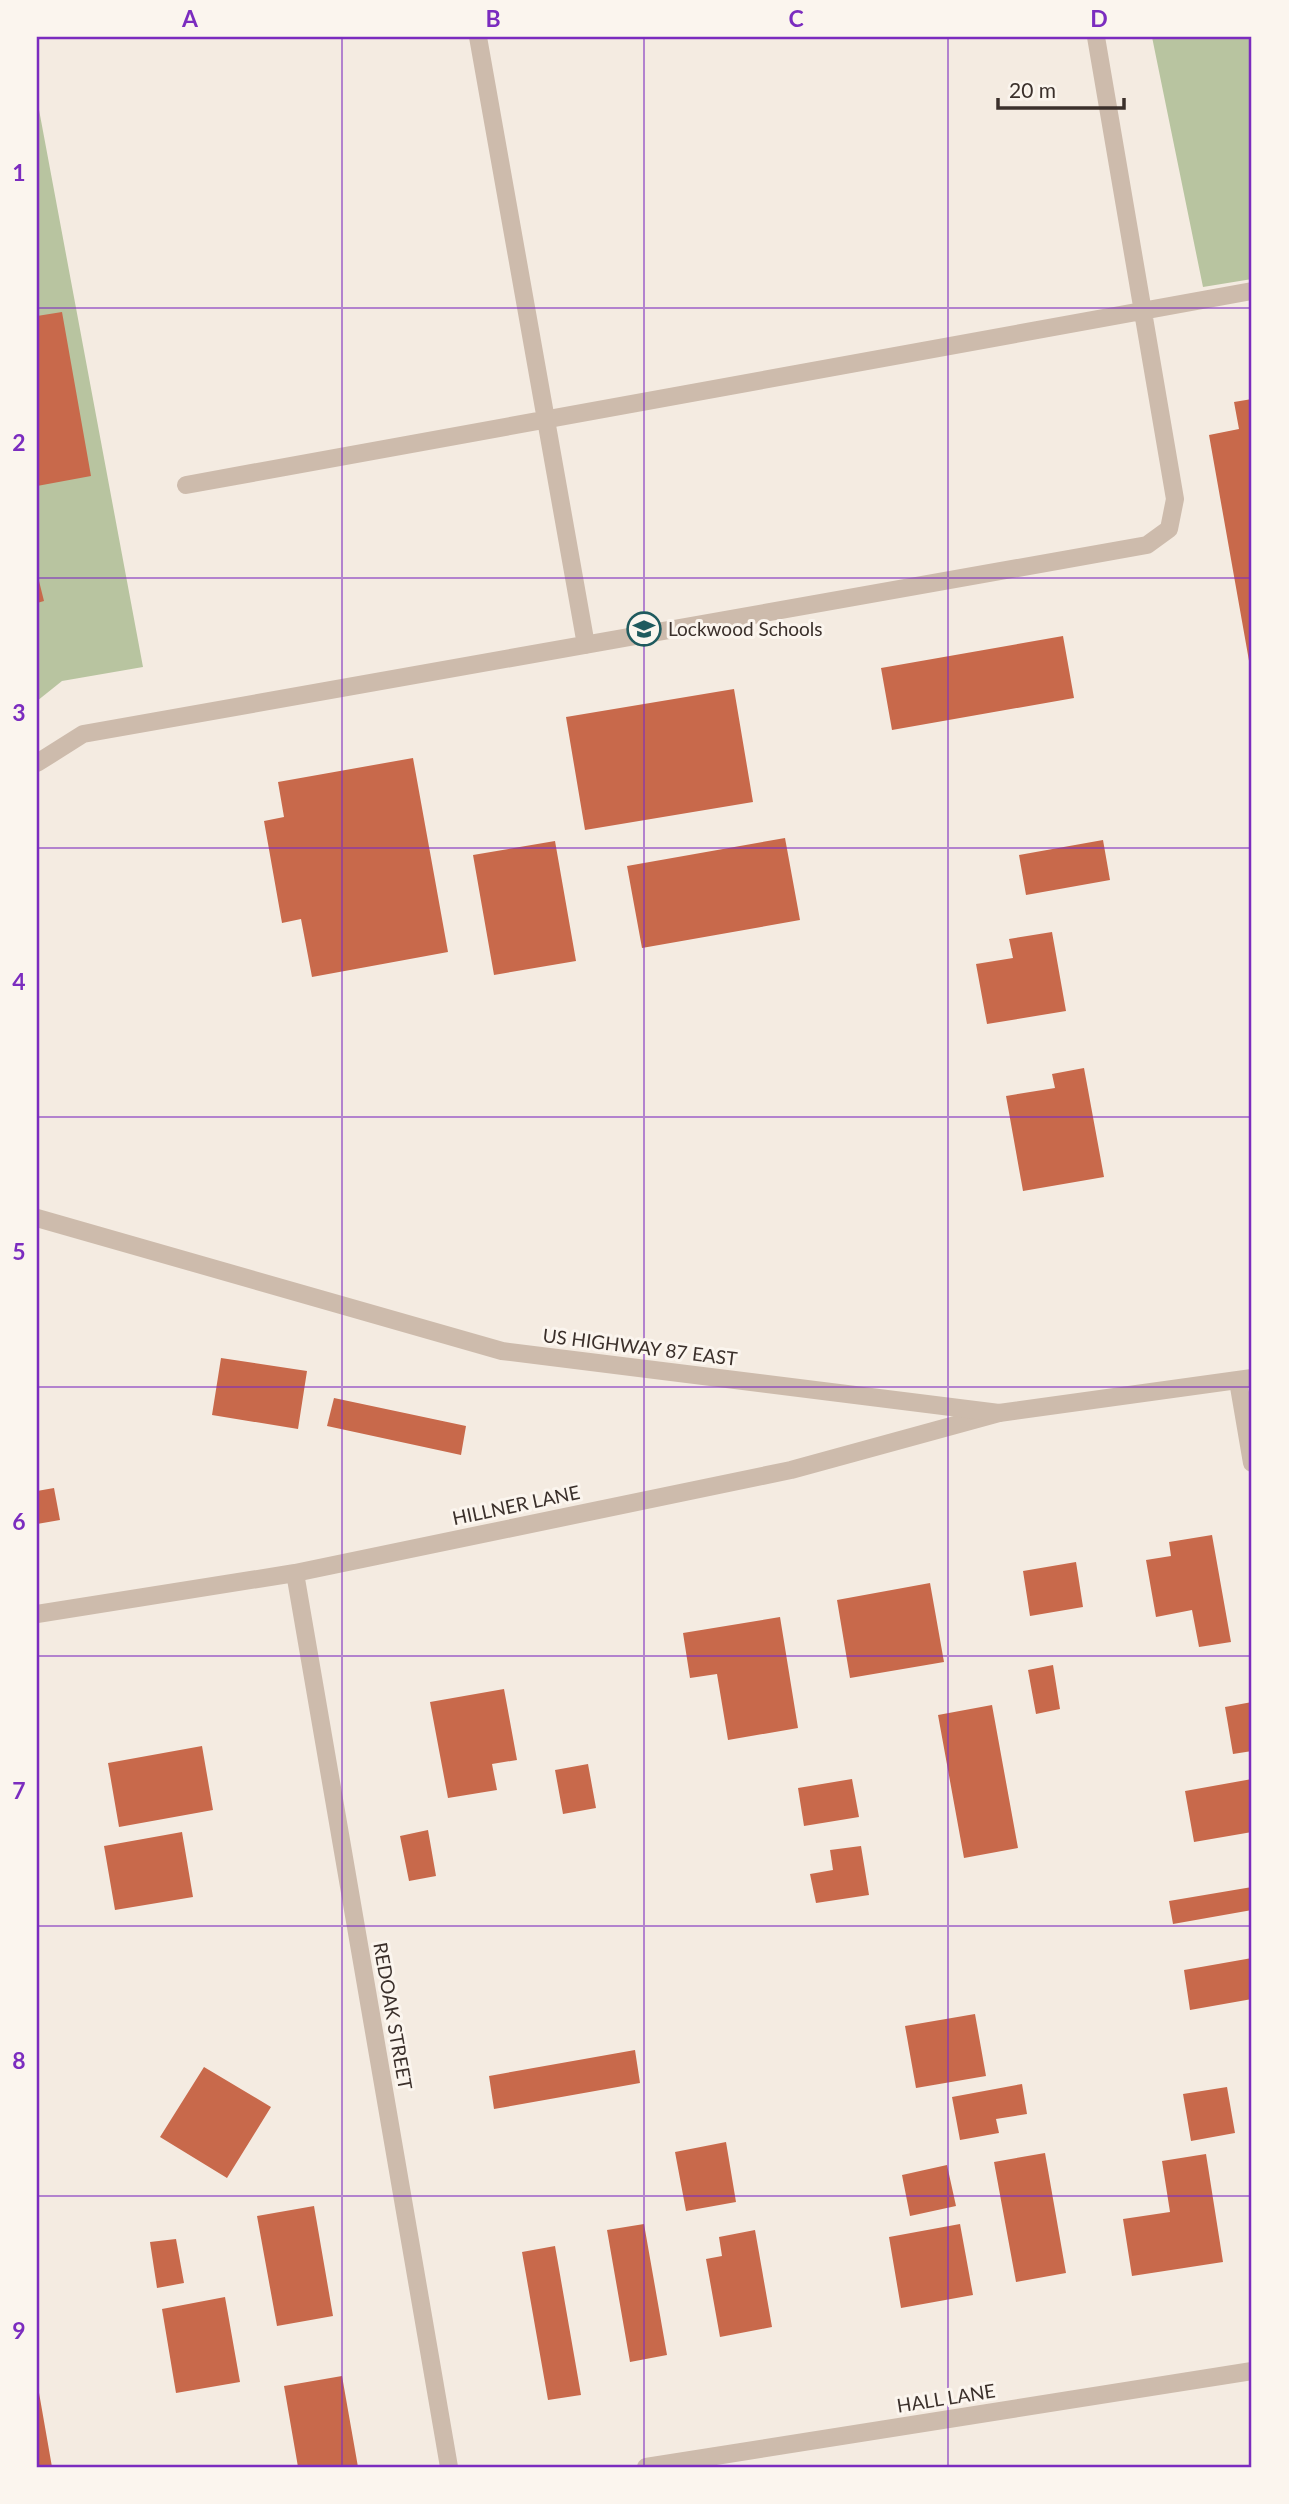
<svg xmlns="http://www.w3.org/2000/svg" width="1289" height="2504" viewBox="0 0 1289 2504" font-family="Lato,sans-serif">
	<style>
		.green { fill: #b8c4a0 }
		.building { fill: #c8694b }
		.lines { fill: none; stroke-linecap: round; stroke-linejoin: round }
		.service { stroke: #cdbbac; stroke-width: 18 }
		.minor { stroke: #cdbbac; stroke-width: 18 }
		.tertiary { stroke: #cdbbac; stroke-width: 18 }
		.grid { fill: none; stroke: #7b2cbf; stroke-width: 2; stroke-opacity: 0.55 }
		.labels { text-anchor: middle; stroke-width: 6; stroke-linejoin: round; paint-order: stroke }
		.poi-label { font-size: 19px; fill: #3b302b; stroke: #fbf5ee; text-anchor: start }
		.street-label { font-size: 19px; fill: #3b302b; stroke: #fbf5ee }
		.neatline { fill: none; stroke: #7b2cbf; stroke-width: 2.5 }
		.grid-label { font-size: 23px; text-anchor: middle; font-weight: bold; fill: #7b2cbf }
	</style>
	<rect width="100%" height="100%" fill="#f4ebe1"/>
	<path class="green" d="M1152 37H1252V279L1203 287Z
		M37 99 143 667 62 681 37 701Z"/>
	<path class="building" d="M62 312 91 476 37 486V316Z
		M1252 399V672H1251L1209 435 1239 429 1234 402Z
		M37 573 44 601 37 603Z
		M1063 636 1074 698 892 730 881 668Z
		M734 689 753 802 585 830 566 717Z
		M413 758 448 952 312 977 301 919 282 923 264 821 284 817 278 782Z
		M785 838 800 920 642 948 627 866Z
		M1103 840 1110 880 1026 895 1019 855Z
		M555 841 576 961 494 975 473 855Z
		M1052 932 1066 1011 987 1024 976 964 1013 958 1009 939Z
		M1084 1068 1104 1177 1023 1191 1006 1096 1055 1088 1052 1074Z
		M221 1358 307 1371 298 1429 212 1415Z
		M334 1398 466 1426 461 1455 327 1426Z
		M54 1488 60 1520 37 1524V1491Z
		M1212 1535 1231 1642 1199 1647 1192 1610 1156 1617 1146 1560 1171 1556 1169 1542Z
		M1076 1562 1083 1607 1030 1616 1023 1571Z
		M930 1583 944 1662 850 1678 837 1600Z
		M780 1617 798 1728 728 1740 717 1674 690 1678 683 1633Z
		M1053 1665 1060 1709 1036 1714 1028 1670Z
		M504 1689 517 1760 492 1764 497 1790 448 1798 430 1702Z
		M1252 1702V1751L1233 1754 1225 1707Z
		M992 1705 1018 1848 964 1858 938 1715Z
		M202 1746 213 1810 119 1827 108 1763Z
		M588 1764 596 1808 563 1814 555 1770Z
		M852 1779 859 1817 804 1826 798 1788Z
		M1252 1779V1832L1194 1842 1185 1791Z
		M428 1830 436 1876 409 1881 400 1836Z
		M182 1832 193 1897 115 1910 104 1846Z
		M861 1846 869 1895 816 1903 810 1874 833 1870 830 1850Z
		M1252 1887V1910L1173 1924 1169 1901Z
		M1252 1958V1999L1190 2010 1184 1970Z
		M975 2014 986 2076 916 2088 905 2026Z
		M635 2050 640 2083 494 2109 489 2076Z
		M204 2067 271 2107 227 2178 160 2137Z
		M1022 2084 1027 2114 996 2119 999 2133 960 2140 952 2097Z
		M1227 2087 1235 2133 1191 2141 1183 2094Z
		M726 2142 736 2202 686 2211 675 2152Z
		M1045 2153 1066 2273 1016 2282 994 2162Z
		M1206 2154 1223 2262 1132 2276 1123 2219 1170 2212 1162 2161Z
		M947 2165 956 2206 910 2216 902 2175Z
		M314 2206 333 2316 277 2326 257 2216Z
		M644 2224 667 2355 630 2362 607 2230Z
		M960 2224 973 2295 901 2308 889 2237Z
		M755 2230 772 2327 720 2337 706 2259 722 2256 719 2237Z
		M176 2239 184 2283 157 2288 150 2242Z
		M555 2246 581 2395 548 2400 522 2252Z
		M225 2297 240 2382 176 2393 162 2309Z
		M342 2376 358 2467H298L284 2386Z
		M37 2387H38L52 2467H37Z"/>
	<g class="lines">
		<path class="service" d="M478 37 586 645
			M186 485 1252 291
			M37 763 83 734 1147 545 1169 529 1175 499 1096 37"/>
		<path class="minor" d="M1238 1381 1252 1463
			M295 1573 449 2467
			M37 1614 295 1573 791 1470 999 1413
			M646 2467 1252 2371"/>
		<path class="tertiary" d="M37 1218 502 1351 999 1413 1252 1378"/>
	</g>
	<path class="grid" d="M342 37V2467M644 37V2467M948 37V2467M37 308H1252M37 578H1252M37 848H1252M37 1117H1252M37 1387H1252M37 1656H1252M37 1926H1252M37 2196H1252"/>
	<defs>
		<symbol id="school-ring" viewBox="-11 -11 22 22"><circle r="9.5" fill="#fbf5ee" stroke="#1f5a5e" stroke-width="1.5"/><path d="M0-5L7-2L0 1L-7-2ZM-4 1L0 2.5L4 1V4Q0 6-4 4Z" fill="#1f5a5e"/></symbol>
	</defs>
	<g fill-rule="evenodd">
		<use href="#school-ring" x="625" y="610" width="38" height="38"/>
	</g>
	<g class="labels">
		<g class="poi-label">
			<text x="668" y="636">Lockwood Schools</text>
		</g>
		<g class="street-label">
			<text transform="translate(640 1347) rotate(7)" y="7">US HIGHWAY 87 EAST</text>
			<text transform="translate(516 1505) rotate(-12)" y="7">HILLNER LANE</text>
			<text transform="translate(393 2016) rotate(80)" y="7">REDOAK STREET</text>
			<text transform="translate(946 2398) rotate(-9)" y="7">HALL LANE</text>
		</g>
	</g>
	<rect width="1289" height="2504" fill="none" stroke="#fbf5ee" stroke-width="77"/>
	<path d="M998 98v10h126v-10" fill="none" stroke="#3b302b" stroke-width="3.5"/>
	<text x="1009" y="98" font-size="21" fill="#3b302b" stroke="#fbf5ee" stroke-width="5" paint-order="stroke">20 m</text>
	<rect x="38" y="38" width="1212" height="2428" class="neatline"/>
	<g class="grid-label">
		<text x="190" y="27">A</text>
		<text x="493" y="27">B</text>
		<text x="796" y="27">C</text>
		<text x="1099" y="27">D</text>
		<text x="19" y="181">1</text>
		<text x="19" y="451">2</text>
		<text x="19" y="721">3</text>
		<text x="19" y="990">4</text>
		<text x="19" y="1260">5</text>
		<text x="19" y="1530">6</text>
		<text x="19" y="1799">7</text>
		<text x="19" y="2069">8</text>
		<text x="19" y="2339">9</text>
	</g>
</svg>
